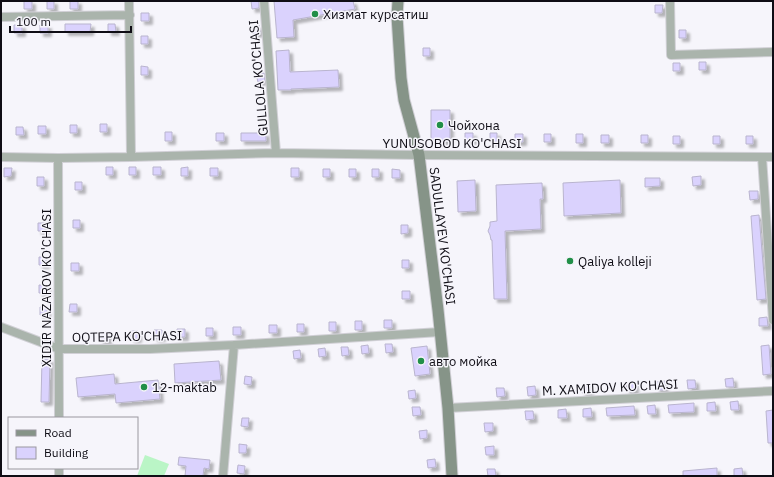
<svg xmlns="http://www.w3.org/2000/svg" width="774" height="477" viewBox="0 0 774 477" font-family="'IBM Plex Sans',sans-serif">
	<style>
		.green { fill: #baf5c6 }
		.building { fill: #dad2fd; stroke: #b9b4ce; filter: url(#shadow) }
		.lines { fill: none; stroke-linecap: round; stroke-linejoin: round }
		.minor-casing { stroke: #d1d0d6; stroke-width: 10 }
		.secondary-casing { stroke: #d1d0d6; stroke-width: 13 }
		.minor { stroke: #aab4ac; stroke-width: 8 }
		.secondary { stroke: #869488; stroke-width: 11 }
		.poi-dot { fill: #218f48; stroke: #f6f5fb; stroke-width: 1.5 }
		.labels { text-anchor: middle; stroke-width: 3; stroke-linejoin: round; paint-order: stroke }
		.poi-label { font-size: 13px; fill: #0f0d15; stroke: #f6f5fb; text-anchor: start }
		.street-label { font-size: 13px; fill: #0f0d15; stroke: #f6f5fb }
	</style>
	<defs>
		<filter id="shadow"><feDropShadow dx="3.5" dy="3.5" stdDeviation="1" flood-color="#0004"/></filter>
	</defs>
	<rect width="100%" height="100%" fill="#f6f5fb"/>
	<path class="green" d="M145 455 169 464 164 476H137Z"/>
	<path class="building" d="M24 1H32V9H24Z
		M47 1H54V9H47Z
		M70 1H78V9H70Z
		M251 1H259V8L252 9Z
		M274 1H353L355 9 293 20 294 37 277 38Z
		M655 5H663L662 13H655Z
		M141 13H149V21H141Z
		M65 24H91L90 32H65Z
		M108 24H115L116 32H108Z
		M14 25H22V33H14Z
		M40 25H48V33H40Z
		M259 25 260 33 253 34 252 27Z
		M679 30H686V38H679Z
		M141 36H148V44H141Z
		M423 48H430V56H423Z
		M289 50 290 72 338 70 339 87 291 89V90H278L276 51Z
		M699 62H706V70H699Z
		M673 63H680V71H673Z
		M141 66 148 67V75H141Z
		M264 73 265 81 258 82 256 74Z
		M431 110H450V141H431Z
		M100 124H107V132H100Z
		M70 125H77V133H70Z
		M38 126H46V134H38Z
		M16 127H23L24 135H16Z
		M165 132H172V141H165Z
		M216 133H224V141H216Z
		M241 133H266V141H241Z
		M465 133H473V141H465Z
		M490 133H497V142H490Z
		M515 134H523V142H515Z
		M544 134H551V142H544Z
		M576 134H583V143H576Z
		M601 135H609V143H601Z
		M641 135H648V143H641Z
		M673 136H680V144H673Z
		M713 136H720V144H713Z
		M746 136H753V144H746Z
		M106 167H113V175H106Z
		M129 167H136V175H129Z
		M153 167H161V175H153Z
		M188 167V176H181V168Z
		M4 168H12L11 176 4 177Z
		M210 168H218V176H210Z
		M291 168H299V177H291Z
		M323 169H330V177H323Z
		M349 169H356V177H349Z
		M372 169H379V177H372Z
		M392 169 400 170V178H392Z
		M701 176V185L693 186 692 177Z
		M37 177H44V186H37Z
		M645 178H660V186L645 187Z
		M475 180 476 211 458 212 457 181Z
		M620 180 621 213 564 216 563 183Z
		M75 182H82V190H75Z
		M542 183 543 199H540L541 229 505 231 507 299H494L492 240H491L490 235 488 231 490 226V222L497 221 496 185Z
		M749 191H758V199L750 200Z
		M759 215 766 299 757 300 751 216Z
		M73 220H80V228H73Z
		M38 223H45V231H38Z
		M401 225H408V233L401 234Z
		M39 257H46V265H39Z
		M402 260H409V268H402Z
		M71 263H79V271H71Z
		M39 285H47V293H39Z
		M402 291H410V299H402Z
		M70 304H77V312H69Z
		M40 307H47V315H40Z
		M767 317 768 326H759V318Z
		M384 320H392V328H384Z
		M355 321H362V330H355Z
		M329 322H336V331H329Z
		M297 324H304V332H297Z
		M269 325H277V333H269Z
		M233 327H241V335H233Z
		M206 328H213V336H206Z
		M177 329H185V337H178Z
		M154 330H162V338H154Z
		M131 331H138V339H131Z
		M100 332H108V341L100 340Z
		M385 344H392L393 352 386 353Z
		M368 345 369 353 362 354 361 346Z
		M769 345 771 374 763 375 761 346Z
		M427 346 430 374 415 376 411 348Z
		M341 347H348L349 355 342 356Z
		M325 348 326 356 319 357 318 349Z
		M300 350 301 358 294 359 293 351Z
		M42 359H50L49 402H41Z
		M219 361 221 380 175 383 174 364Z
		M114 374 115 384 158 380 160 399 116 403 115 394 78 397 76 378Z
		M245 376 252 377 251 385 244 384Z
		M733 378 734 387H726L725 379Z
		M687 380H695L696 388 688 389Z
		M665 381V390H657L656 382Z
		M635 382V391H627L626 383Z
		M590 384V393H582V385Z
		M535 386 536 395 528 396 527 387Z
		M496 388H504L505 396 497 397Z
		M415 390 416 398 409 399 408 391Z
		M738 401 739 410H731L730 402Z
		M715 402 716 411H707V403Z
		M694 403V412L669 413 668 405Z
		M655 405 656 414H648L647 406Z
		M634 406 635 415 607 416 606 408Z
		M412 407H420L421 415 413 416Z
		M591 408 592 417H583V409Z
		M566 409 567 418H558V410Z
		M773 410V443H768L766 411Z
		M525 411H533L534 419 526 420Z
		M242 418H249L248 427 241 426Z
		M484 423H493V431L485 432Z
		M427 430V438L420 439 419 431Z
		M239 444 247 445 246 453H239Z
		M494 446V455H486L485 447Z
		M179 457 210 460 209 469 204 468 203 476H185L186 466 178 465Z
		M435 459 436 467 428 468 427 460Z
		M238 465 245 466 244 474 237 473Z
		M717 468V476H683V471Z
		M742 468 743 476H734V469Z
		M487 469H495L496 476H488Z"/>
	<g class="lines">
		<defs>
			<path id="minor" d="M129 1 131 157
				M264 1 276 153
				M670 1 671 55 773 52
				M1 17 130 15
				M1 157 58 158 131 157 276 153 419 155 773 157
				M762 157 773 320
				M58 158 59 418
				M1 327 59 349H150L234 345 440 332
				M448 408 773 391
				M59 476V468
				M223 476 234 345"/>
			<path id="secondary" d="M398 1 397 16 401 78 404 100 419 155 438 310 448 408 452 476"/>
		</defs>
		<use href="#minor" class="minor-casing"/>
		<use href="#secondary" class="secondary-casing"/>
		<use href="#minor" class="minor"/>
		<use href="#secondary" class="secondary"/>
	</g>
	<g class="poi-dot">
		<circle cx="315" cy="14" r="4"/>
		<circle cx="440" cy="125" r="4"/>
		<circle cx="570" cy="261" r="4"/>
		<circle cx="421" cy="361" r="4"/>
		<circle cx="144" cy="387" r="4"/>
	</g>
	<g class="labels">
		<g class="poi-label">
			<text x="323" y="19">Хизмат курсатиш</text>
			<text x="448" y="130">Чойхона</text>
			<text x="578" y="266">Qaliya kolleji</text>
			<text x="429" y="366">авто мойка</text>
			<text x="152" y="392">12-maktab</text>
		</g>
		<g class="street-label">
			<text transform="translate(258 78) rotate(-95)" y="5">GULLOLA KO'CHASI</text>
			<text x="452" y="148">YUNUSOBOD KO'CHASI</text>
			<text transform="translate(443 236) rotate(83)" y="5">SADULLAYEV KO'CHASI</text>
			<text transform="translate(46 288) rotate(-90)" y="5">XIDIR NAZAROV KO'CHASI</text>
			<text transform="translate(127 336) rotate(-1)" y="5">OQTEPA KO'CHASI</text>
			<text transform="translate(610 387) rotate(-3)" y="5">M. XAMIDOV KO'CHASI</text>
		</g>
	</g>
	<rect width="774" height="477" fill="none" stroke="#0f0d15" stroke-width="4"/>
	<rect x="8" y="417" width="130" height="52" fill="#f6f5fb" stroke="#9a989f"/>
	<rect x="16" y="430" width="20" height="6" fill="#869488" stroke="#9a989f"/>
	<text x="44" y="437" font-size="12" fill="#0f0d15">Road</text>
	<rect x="16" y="447" width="20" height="12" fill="#dad2fd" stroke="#9a989f"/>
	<text x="44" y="457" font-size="12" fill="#0f0d15">Building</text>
	<path d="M10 26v6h121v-6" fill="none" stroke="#0f0d15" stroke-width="2"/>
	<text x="16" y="26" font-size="12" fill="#0f0d15" stroke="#f6f5fb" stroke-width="3" paint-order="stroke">100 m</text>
</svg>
